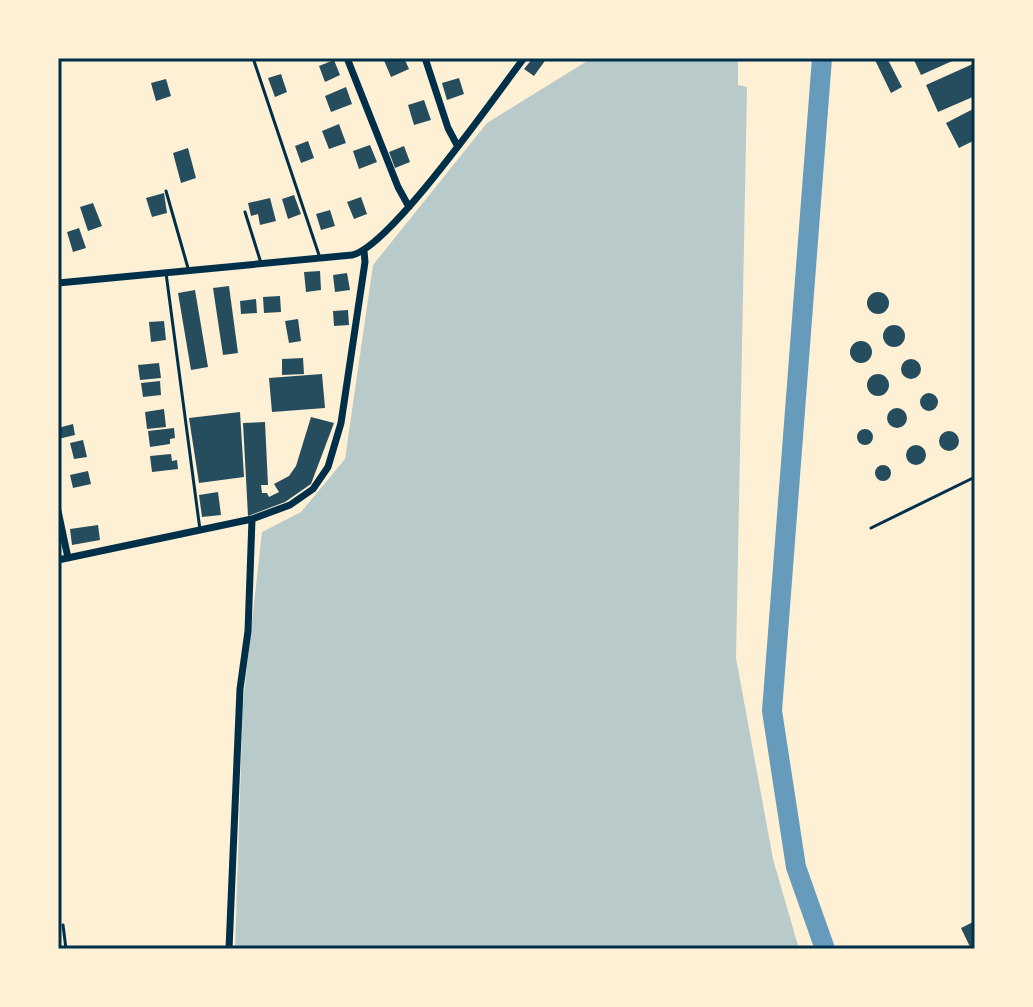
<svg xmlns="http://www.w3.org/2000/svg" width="1033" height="1007" viewBox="0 0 1033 1007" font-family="'Alegreya Sans',sans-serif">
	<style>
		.green { fill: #b9caca }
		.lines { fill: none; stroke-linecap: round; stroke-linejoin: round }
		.river { stroke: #669bbc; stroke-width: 20 }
		.building { fill: #264d5e }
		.service { stroke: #003049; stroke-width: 3 }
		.minor { stroke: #003049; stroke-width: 7 }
		.neatline { fill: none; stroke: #003049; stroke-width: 3 }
	</style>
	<rect width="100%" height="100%" fill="#fdf0d5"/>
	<path class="green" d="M592 58H738V85L747 87 736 658 773 859 799 949H235L243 703 262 532 301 512 345 459 373 265 487 123Z"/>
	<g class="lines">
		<path class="river" d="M822 58 772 711 796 867 825 949"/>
	</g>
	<path class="building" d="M383 58H404L409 69 391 77Z
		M533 58H547L534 76 524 69Z
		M874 58H887L902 87 891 93Z
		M913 58H959L921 75Z
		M334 60 340 75 325 82 319 66Z
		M975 63V96L938 112 926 85Z
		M281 74 287 92 275 97 268 78Z
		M459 78 464 94 447 100 442 83Z
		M166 79 171 96 156 101 151 83Z
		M346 87 352 104 331 112 325 96Z
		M424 100 431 120 414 125 408 105Z
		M975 108V140L959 148 946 123Z
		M339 124 346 143 329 149 322 131Z
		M308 141 314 158 301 163 295 146Z
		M370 145 377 162 359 169 353 151Z
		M404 146 410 162 395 168 389 152Z
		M188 148 196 178 181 183 173 153Z
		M164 193 167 213 152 217 146 198Z
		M294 195 301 214 288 219 282 199Z
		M361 197 367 214 354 219 347 202Z
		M270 198 276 221 260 225 258 214 251 216 248 203Z
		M93 203 102 226 88 231 80 207Z
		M330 210 335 226 321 230 316 214Z
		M79 228 86 248 73 252 67 232Z
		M320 271 321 290 306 292 304 272Z
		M347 273 350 290 335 292 333 275Z
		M229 286 238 353 223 355 213 288Z
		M195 290 208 367 191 370 178 293Z
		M867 303a11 11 0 1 1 22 0a11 11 0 1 1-22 0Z
		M280 296 281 312 264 313 263 297Z
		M256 299 257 313 241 314 240 301Z
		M348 310 349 325 334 326 333 311Z
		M298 319 301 341 289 343 285 321Z
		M164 321 166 340 151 342 149 322Z
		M883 336a11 11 0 1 1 22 0a11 11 0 1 1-22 0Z
		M850 352a11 11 0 1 1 22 0a11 11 0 1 1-22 0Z
		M303 358 304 374 282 375V359Z
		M901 369a10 10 0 1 1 20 0a10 10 0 1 1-20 0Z
		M159 363 161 378 140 380 138 365Z
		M322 374 325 408 272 412 269 378Z
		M867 385a11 11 0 1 1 22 0a11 11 0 1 1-22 0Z
		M160 381 161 395 143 397 141 383Z
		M920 402a9 9 0 1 1 18 0a9 9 0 1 1-18 0Z
		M887 418a10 10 0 1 1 20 0a10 10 0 1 1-20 0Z
		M164 409 166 427 147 429 145 412Z
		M240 412 244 477 199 483 189 418Z
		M311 417 334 423 311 484 285 502 248 516 243 423 265 422 268 485H261L262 493H267L269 497 279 492 274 484 289 476 296 466Z
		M73 424 75 435 58 439V428Z
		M174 428 175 438 170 439V444L150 447 148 431Z
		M857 437a8 8 0 1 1 16 0a8 8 0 1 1-16 0Z
		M939 441a10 10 0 1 1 20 0a10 10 0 1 1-20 0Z
		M83 440 87 457 74 459 70 443Z
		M906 455a10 10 0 1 1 20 0a10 10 0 1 1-20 0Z
		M171 454 172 461 177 460 178 469 152 472 150 456Z
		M875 473a8 8 0 1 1 16 0a8 8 0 1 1-16 0Z
		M88 471 91 484 73 488 70 475Z
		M218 492 221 515 202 517 199 495Z
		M98 525 100 540 72 545 70 529Z
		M975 921V949H971L961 928Z"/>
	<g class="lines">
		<path class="service" d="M253 58 320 258
			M166 191 188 268
			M245 212 261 263
			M166 273 200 530
			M871 528 975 477
			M63 925 66 949"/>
		<path class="minor" d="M347 58 398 187 409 207
			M425 58 448 128 457 145
			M58 283 352 255C390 247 495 96 524 58
			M58 511 68 558
			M58 560 252 519 290 505 313 489 328 467 341 423 365 262 364 251
			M229 949 240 689 248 631 252 519"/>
	</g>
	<rect width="1033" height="1007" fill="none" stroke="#fdf0d5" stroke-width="120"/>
	<rect x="60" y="60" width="913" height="887" class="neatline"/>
</svg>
